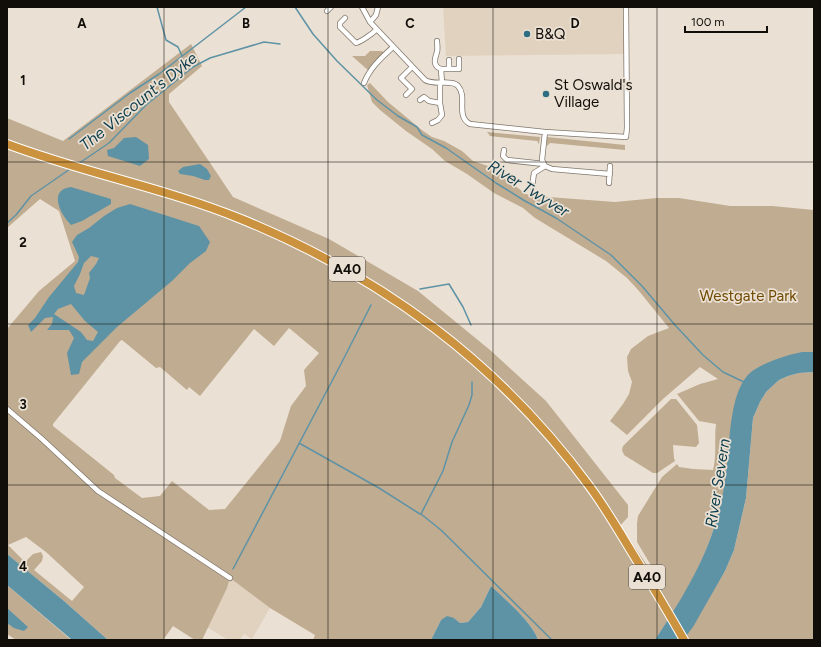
<svg xmlns="http://www.w3.org/2000/svg" width="821" height="647" viewBox="0 0 821 647" font-family="Figtree,sans-serif">
	<style>
		.built { fill: #e1d2bf }
		.green { fill: #c0ac91; fill-rule: evenodd }
		.water { fill: #5e93a6; fill-rule: evenodd }
		.lines { fill: none; stroke-linecap: round; stroke-linejoin: round }
		.stream { stroke: #5e93a6; stroke-width: 1.5 }
		.street-casing { stroke: #80776c; stroke-width: 6 }
		.highway-casing { stroke: #fff; stroke-width: 10 }
		.street { stroke: #fff; stroke-width: 4.5 }
		.highway { stroke: #cb9340; stroke-width: 8 }
		.grid { fill: none; stroke: #110e09; stroke-width: 1; stroke-opacity: 0.55 }
		.poi-dot { fill: #2e6e82; stroke: #eae0d3; stroke-width: 1.5 }
		.labels { text-anchor: middle; stroke-width: 3.5; stroke-linejoin: round; paint-order: stroke }
		.shield { fill: #eae0d3; stroke: #524d46; stroke-width: 1 }
		.shield-label { font-size: 14px; font-weight: bold; fill: #110e09 }
		.poi-label { font-size: 15px; fill: #110e09; stroke: #eae0d3; text-anchor: start }
		.park-label { font-size: 15px; fill: #704900; stroke: #eae0d3 }
		.water-label { font-size: 16px; font-style: italic; fill: #0c3d4c; stroke: #eae0d3 }
		.grid-label { font-size: 13px; text-anchor: middle; font-weight: bold; fill: #110e09; stroke: #eae0d3; stroke-width: 3.5; stroke-linejoin: round; paint-order: stroke }
	</style>
	<rect width="100%" height="100%" fill="#eae0d3"/>
	<path class="built" d="M443 7H626V54L446 56Z
		M230 578 270 608 252 639 244 634 240 640H228L207 627 227 588Z"/>
	<path class="green" d="M191 44 202 66 169 94V102L233 197 329 239 418 291 490 350 546 401 628 505V517L618 528 623 537 627 536 649 568V571L645 574 649 580 655 576 652 567 637 542V523L638 516 662 477 677 464 679 467 693 469 713 470C717 455 714 439 716 424L699 421 677 394 700 384 718 379 700 367 663 399 627 435 610 421 623 404 629 394 632 382 628 371 627 357 631 349 648 336 669 328 639 291 627 278 606 261 535 218 523 208 494 193 467 174 445 161 432 149 406 131 380 110 372 102 367 85 370 83 388 102 423 131 432 137 444 141 462 151 473 161 488 166 526 194 535 196 615 202 657 198H679L730 206H772L814 210V362L743 382C728 416 730 453 724 489 717 525 704 560 686 591 677 608 665 624 655 640H538C533 623 505 599 491 586L481 607 468 622 460 623 454 618 441 620 431 640H313L315 635 270 608 230 578 227 588 202 640H195L173 626 163 640H108L64 601 7 554V329L39 291 75 261 59 211 40 199 7 228V118L63 141ZM289 328 319 353 304 370 306 386 291 406 280 441 225 509 209 510 172 481 160 496 142 498 115 478 114 475 53 426V424L120 341 122 340 156 368 160 367 187 390 189 387 200 396 254 329 274 346ZM26 537 46 552 84 587 72 601 34 570 42 561 43 556 41 552 33 554 25 562 8 545Z
		M370 51H382L384 53 369 71 352 56H365Z
		M487 132 540 137 539 144 537 141 490 136Z
		M547 137 625 145V150L550 143 547 146Z
		M814 372V640H689L686 636 725 571 734 550 746 498 753 418 760 402 766 392 779 380 788 376 799 373Z
		M671 399H676L697 425 699 443 696 447 673 445 674 458 675 461 657 473H653L624 455 622 450 623 446Z
		M7 585 71 640H16L7 634Z"/>
	<path class="water" d="M136 137 148 145 149 159 140 166 108 156 107 150 114 148 124 138Z
		M200 164 207 169 211 176 209 180H205L193 176 180 174 178 171 183 167Z
		M71 187 111 199V204L82 221 71 225C60 214 48 190 71 187Z
		M130 204 199 226 210 242 206 251 190 263 172 281 117 327 82 362 79 374 71 375 67 353 74 338 69 330H47L52 324 53 317 45 318 31 332 28 325 35 318 49 297 78 262 79 257 72 242 77 235 89 228 104 216 117 208ZM91 256 99 258 96 264 89 273 90 278 84 295 76 293 74 286 80 274 84 263ZM71 304 85 321 98 332 93 341 87 340 81 332 54 314 58 309Z
		M802 352H814V372L799 373 788 376 779 380 766 392 760 402 753 418 746 498 734 550 725 571 693 627 683 640H655C679 603 704 564 716 521 722 503 725 483 727 464 730 439 730 396 747 376 757 364 787 355 802 352Z
		M7 554 64 601 108 640H72L7 585Z
		M491 586C505 599 533 623 538 640H431L441 620 447 616 454 618 460 623 468 622 481 607Z
		M7 608 28 627 24 631 14 628 7 623Z"/>
	<g class="lines">
		<path class="stream" d="M157 7 166 40 178 47 182 56
			M295 7 313 34 337 61 377 100 398 116 417 127 422 135 446 148 496 183 525 201 556 218 611 255 642 286 675 325 703 355 723 372 744 382
			M69 139 130 93 159 74 246 7
			M78 164 109 143 146 105 193 67 210 58 264 42 280 44
			M7 223 16 215 31 196 70 169
			M420 289 449 284 463 307 471 325
			M472 382V395L469 405 452 442 443 471 421 514 441 530 552 640
			M299 443 379 488 420 514
			M233 569 342 362 371 305"/>
		<defs>
			<path id="street" d="M362 7 370 22 425 80C434 86 452 79 458 86 468 97 455 116 470 124L545 132 626 137 627 128 626 7
				M327 11 331 7
				M345 18 340 23V27L356 43C362 41 372 34 376 30
				M370 22 376 15 378 7
				M437 41C437 44 438 48 437 52 435 58 432 66 441 69L442 83
				M441 69H459V59
				M449 69V60
				M364 83C370 68 381 58 393 47
				M406 95 412 89 401 78 412 67
				M420 100 424 97 429 101 440 103
				M432 123 438 120 442 115 440 103V83
				M545 132 542 160 545 166 552 169 610 174
				M504 150 503 156 507 160 544 164
				M609 183 610 166
				M532 187 534 173 545 166
				M7 409 42 439 98 491 230 578"/>
			<path id="highway" d="M7 144C84 173 165 188 241 219 383 277 499 363 590 487 604 506 616 526 628 546 647 577 666 608 684 640"/>
		</defs>
		<use href="#street" class="street-casing"/>
		<use href="#highway" class="highway-casing"/>
		<use href="#street" class="street"/>
		<use href="#highway" class="highway"/>
	</g>
	<path class="grid" d="M164 7V640M328 7V640M493 7V640M657 7V640M7 162H814M7 324H814M7 485H814"/>
	<g class="poi-dot">
		<circle cx="527" cy="34" r="4"/>
		<circle cx="546" cy="94" r="4"/>
	</g>
	<g class="labels">
		<g class="shield">
			<rect x="329" y="257" width="36" height="24" rx="3"/>
			<rect x="629" y="565" width="36" height="24" rx="3"/>
		</g>
		<g class="shield-label">
			<text x="347" y="274">A40</text>
			<text x="647" y="582">A40</text>
		</g>
		<g class="poi-label">
			<text x="535" y="39">B&amp;Q</text>
			<text x="554" y="90">St Oswald's<tspan x="554" dy="17">Village</tspan></text>
		</g>
		<g class="park-label">
			<text x="748" y="301">Westgate Park</text>
		</g>
		<g class="water-label">
			<text transform="translate(138 101) rotate(-39)" y="6">The Viscount's Dyke</text>
			<text transform="translate(529 188) rotate(32)" y="6">River Twyver</text>
			<text transform="translate(717 483) rotate(-81)" y="6">River Severn</text>
		</g>
	</g>
	<g class="grid-label">
		<text x="82" y="28">A</text>
		<text x="246" y="28">B</text>
		<text x="410" y="28">C</text>
		<text x="575" y="28">D</text>
		<text x="23" y="85">1</text>
		<text x="23" y="247">2</text>
		<text x="23" y="409">3</text>
		<text x="23" y="571">4</text>
	</g>
	<rect width="821" height="647" fill="none" stroke="#110e09" stroke-width="16"/>
	<path d="M685 26v6h82v-6" fill="none" stroke="#110e09" stroke-width="2"/>
	<text x="691" y="26" font-size="12" fill="#110e09" stroke="#eae0d3" stroke-width="3" paint-order="stroke">100 m</text>
</svg>
